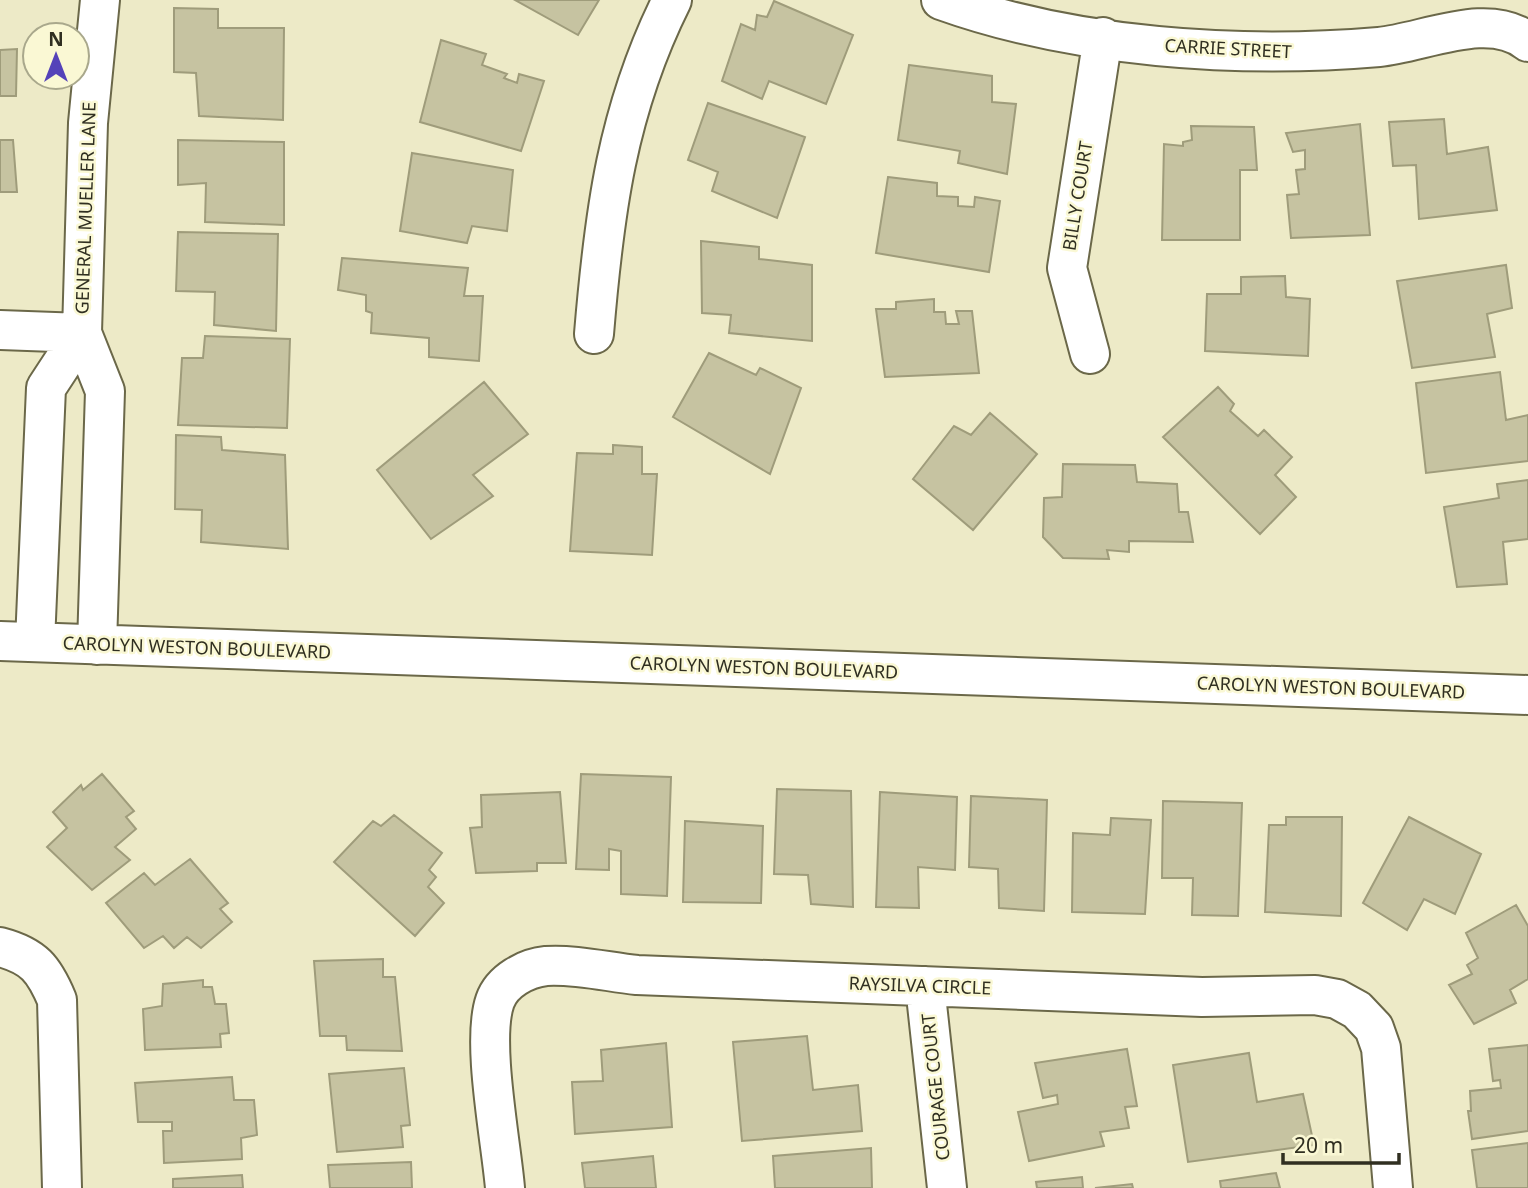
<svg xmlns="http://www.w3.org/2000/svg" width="1528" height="1188" viewBox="0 0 1528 1188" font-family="'Noto Sans',sans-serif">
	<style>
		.building { fill: #c6c3a1; stroke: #9f9c7b; stroke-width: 2 }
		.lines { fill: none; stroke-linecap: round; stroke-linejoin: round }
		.minor-casing { stroke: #6b6849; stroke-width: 42 }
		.minor { stroke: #fff; stroke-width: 38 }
		.labels { text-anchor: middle; stroke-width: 5; stroke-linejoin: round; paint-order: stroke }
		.street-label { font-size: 18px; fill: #302f21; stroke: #faf8d4 }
	</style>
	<rect width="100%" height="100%" fill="#edeac7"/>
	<path class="building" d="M515 0H599L578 35Z
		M774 1 853 35 826 104 769 81 762 99 722 81 741 24 755 30 757 15 767 17Z
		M174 8 218 9V28H284L283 120 199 116 196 73 174 72Z
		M441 40 486 54 482 65 507 74 504 78 517 83 519 74 544 81 521 151 420 122Z
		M17 49 16 96H0V50Z
		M909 65 992 76V102L1016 104 1007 174 958 163 960 151 898 140Z
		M708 103 805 137 777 218 712 191 718 172 688 160Z
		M1444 119 1447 154 1488 147 1497 210 1419 219 1416 165 1393 166 1389 122Z
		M1360 124 1370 235 1291 238 1287 195 1299 194 1296 170 1305 169V150L1293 152 1286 133Z
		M1191 126 1254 127 1257 170H1240V240H1162L1164 144 1183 146V142L1192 140Z
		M0 140H13L17 192H0Z
		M178 140 284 142V225L205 222 206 183 178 185Z
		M412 153 513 170 507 231 472 226 467 243 400 231Z
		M888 177 937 183V196L958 197V206L974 207 975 197 1000 201 989 272 876 253Z
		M178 232 278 234 276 331 214 325 215 292 176 291Z
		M701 241 759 247V259L812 265V341L729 333 731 315 702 313Z
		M342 258 468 268 464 296H483L479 361 429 357V338L371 333 372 313 366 311V295L338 290Z
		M1506 265 1512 308 1487 314 1495 357 1412 368 1397 281Z
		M1285 276 1286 297 1310 299 1308 356 1205 351 1207 294H1241V277Z
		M934 299V312H945L946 324H959L956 311H972L979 373 885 377 876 309H896V302Z
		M205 336 290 339 287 428 178 425 182 358H203Z
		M709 353 756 375 760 368 801 388 770 474 673 417Z
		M1500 372 1506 420 1528 415V461L1426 473 1416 383Z
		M484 382 528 434 473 475 493 496 431 539 377 470Z
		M1218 387 1234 404 1230 411 1258 436 1264 430 1292 457 1275 475 1296 497 1260 534 1163 437Z
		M990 413 1037 454 973 530 913 479 954 426 971 435Z
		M176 435 221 437 222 450 285 455 288 549 201 542 202 510 175 509Z
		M613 445 642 447V474H657L652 555 570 551 577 453 613 454Z
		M1063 464 1135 465 1137 482 1177 484 1179 512H1188L1193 542 1129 541V552L1107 550 1109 559 1063 558 1043 537 1044 498 1062 497Z
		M1528 480V539L1503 542 1507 584 1457 587 1444 507 1499 498 1497 484Z
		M102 774 134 811 126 817 136 829 115 847 130 860 92 890 47 847 67 828 53 812 81 785 83 790Z
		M581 774 671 777 667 896 621 894V851L609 849V870L576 869Z
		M777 789 851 791 853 907 811 904 808 875 774 874Z
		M560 792 566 863H537V871L476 873 470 828 482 827 481 795Z
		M880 792 957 797 955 870 918 867 919 908 876 907Z
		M971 796 1047 800 1044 911 999 908 998 869 969 867Z
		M1163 801 1242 803 1238 916 1192 915 1193 878H1162Z
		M394 815 442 853 429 870 436 877 428 887 444 903 415 936 334 862 373 821 381 826Z
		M1286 817H1342L1341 916 1265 912 1269 825H1286Z
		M1409 817 1481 854 1455 914 1424 899 1407 930 1363 903Z
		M1111 818 1151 820 1145 914 1072 912 1073 833 1110 835Z
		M685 821 763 826 761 903 683 902Z
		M190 859 228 903 220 909 232 922 201 948 187 937 174 948 163 936 144 948 106 903 144 873 155 885Z
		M1516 905 1528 926V979L1510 990 1516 1003 1474 1024 1449 985 1472 974 1467 965 1478 958 1466 933Z
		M383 959V977H395L402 1051 347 1050 346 1036H320L314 961Z
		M203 980V987H212L215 1004H226L229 1033 220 1034 221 1047 145 1050 143 1009 162 1006 163 984Z
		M807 1036 813 1090 858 1085 862 1131 742 1141 733 1042Z
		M666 1043 672 1127 575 1134 572 1082 603 1081 601 1050Z
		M1528 1045V1131L1472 1139 1468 1111H1471L1470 1091 1501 1088 1500 1080 1493 1081 1489 1049Z
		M1127 1049 1137 1106 1125 1107 1129 1128 1100 1132 1104 1146 1029 1161 1018 1112 1058 1104 1057 1095 1043 1098 1035 1063Z
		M1249 1053 1257 1102 1303 1094 1314 1145 1188 1162 1173 1065Z
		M404 1068 410 1125 401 1126 403 1147 337 1152 329 1074Z
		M232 1077 234 1100H254L257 1135 241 1138 242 1159 164 1163 163 1131H172V1122H138L135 1083Z
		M1528 1143V1188H1477L1472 1150Z
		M871 1148 872 1188H775L773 1156Z
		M653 1156 656 1188H585L582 1163Z
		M411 1162 412 1188H330L328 1165Z
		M1276 1173 1280 1188H1221L1220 1181Z
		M242 1175 243 1188H173V1179Z
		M1082 1177 1083 1188H1037L1036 1182Z
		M1132 1184 1133 1188H1095Z"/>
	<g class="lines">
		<defs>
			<path id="minor" d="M941 0C1075 48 1238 59 1379 47 1423 43 1489 10 1528 42
				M0 330 82 333
				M594 334C604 213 617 110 672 0
				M1090 354 1067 268 1103 37
				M0 641 1528 695
				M35 642 46 388 82 333
				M97 645 105 391 82 333 88 123 100 0
				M0 947C34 956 44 969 57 1000L62 1188
				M925 986 947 1188
				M505 1188C501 1141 481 1041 495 1001 502 981 526 968 546 966 575 964 608 972 637 975L1202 997 1315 995 1337 999 1357 1010 1374 1028 1381 1048 1393 1188"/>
		</defs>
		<use href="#minor" class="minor-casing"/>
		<use href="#minor" class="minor"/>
	</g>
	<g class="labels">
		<g class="street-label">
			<text transform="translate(1228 49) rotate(3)" y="6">CARRIE STREET</text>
			<text transform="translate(1078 196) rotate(-81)" y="6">BILLY COURT</text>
			<text transform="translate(86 208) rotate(-88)" y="6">GENERAL MUELLER LANE</text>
			<text transform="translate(197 648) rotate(2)" y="6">CAROLYN WESTON BOULEVARD</text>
			<text transform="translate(764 668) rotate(2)" y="6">CAROLYN WESTON BOULEVARD</text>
			<text transform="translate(1331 688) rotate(2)" y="6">CAROLYN WESTON BOULEVARD</text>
			<text transform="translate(920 986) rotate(2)" y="6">RAYSILVA CIRCLE</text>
			<text transform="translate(936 1087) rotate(-96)" y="6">COURAGE COURT</text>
		</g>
	</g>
	<g transform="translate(56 56)"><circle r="33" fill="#faf8d4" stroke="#a9a88c" stroke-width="2"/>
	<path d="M0-5L12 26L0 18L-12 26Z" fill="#5442b9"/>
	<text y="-10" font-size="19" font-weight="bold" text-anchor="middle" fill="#302f21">N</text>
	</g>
	<path d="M1283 1153v10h116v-10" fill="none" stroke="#302f21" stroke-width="3.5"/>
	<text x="1294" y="1153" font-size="21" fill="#302f21" stroke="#faf8d4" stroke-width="5" paint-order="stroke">20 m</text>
</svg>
